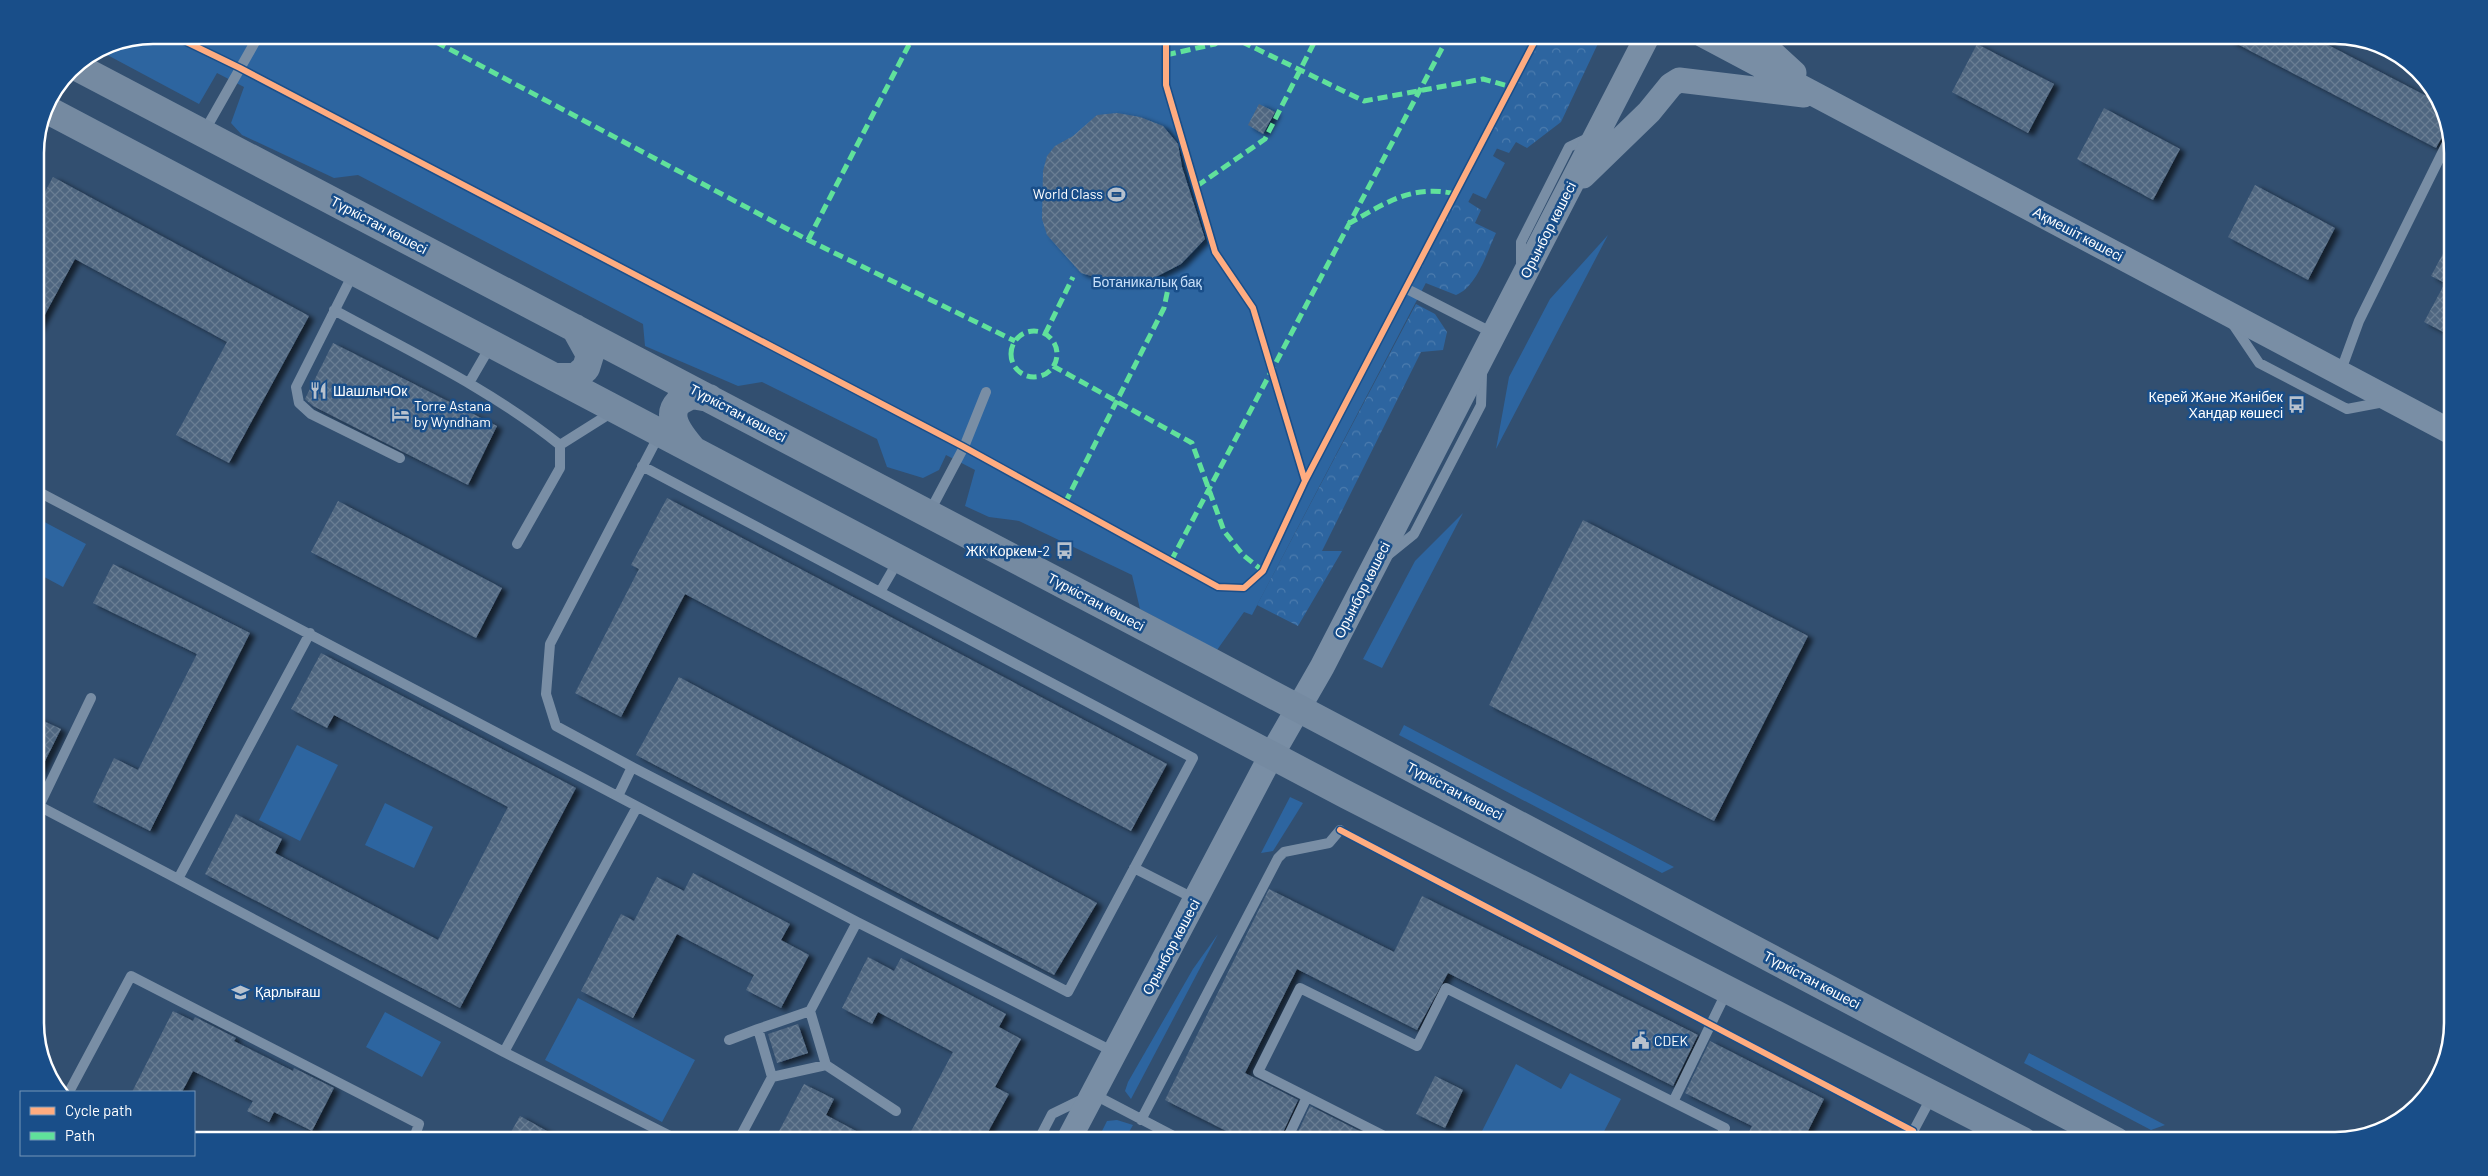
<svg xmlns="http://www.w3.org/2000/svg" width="2488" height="1176" viewBox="0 0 2488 1176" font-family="Barlow,sans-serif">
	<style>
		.green { fill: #2d65a0 }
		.forest { fill: url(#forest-crowns) }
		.building { fill: url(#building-cross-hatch); filter: url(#shadow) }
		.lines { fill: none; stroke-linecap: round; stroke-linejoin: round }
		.service { stroke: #798ea5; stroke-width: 10 }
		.tertiary { stroke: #798ea5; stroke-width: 25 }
		.secondary { stroke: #758aa1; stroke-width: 28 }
		.quiet { stroke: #60e19b; stroke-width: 5; stroke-dasharray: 10 5; stroke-linecap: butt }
		.cycleway-casing { stroke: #194e89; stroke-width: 9 }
		.cycleway { stroke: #ffac80; stroke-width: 6 }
		.labels { text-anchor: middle; stroke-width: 5; stroke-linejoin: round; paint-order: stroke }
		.poi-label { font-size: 14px; fill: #fff; stroke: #194e89; text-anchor: start }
		.street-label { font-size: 14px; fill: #fff; stroke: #194e89 }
		.park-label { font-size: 14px; fill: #c8e0fa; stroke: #194e89 }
		.rim { fill: none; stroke: #fff; stroke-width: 2.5 }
	</style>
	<defs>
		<pattern id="forest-crowns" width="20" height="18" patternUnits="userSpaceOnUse" patternTransform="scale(1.25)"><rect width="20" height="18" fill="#2d65a0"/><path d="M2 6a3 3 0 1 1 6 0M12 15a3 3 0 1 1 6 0" fill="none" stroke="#4c7cae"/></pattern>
		<pattern id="building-cross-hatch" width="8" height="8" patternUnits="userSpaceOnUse" patternTransform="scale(1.25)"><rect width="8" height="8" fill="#4f6680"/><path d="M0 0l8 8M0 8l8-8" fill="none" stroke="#697d93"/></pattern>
		<filter id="shadow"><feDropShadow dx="5.5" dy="3" stdDeviation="2.5" flood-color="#0009"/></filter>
	</defs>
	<rect width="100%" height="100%" fill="#324f70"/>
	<path class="green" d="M153 35H1557L1493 156 1505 163 1486 199 1473 193 1252 615 1244 612 1217 650 1140 609 1132 575 1019 521 989 517 965 506 975 470 946 455 939 470 923 478 887 467 877 439 762 382 738 386 645 346 643 324 358 175 334 178 242 135 231 123 244 87 217 73 199 104 98 50 108 44Z
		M1608 235 1496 449 1509 377 1550 299Z
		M1463 513 1382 668 1363 659 1415 561Z
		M35 517 86 544 63 587 35 572Z
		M1404 725 1674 867 1662 873 1399 735Z
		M297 745 338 765 300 841 259 820Z
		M1290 797 1303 803 1273 851 1261 853Z
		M385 803 433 827 414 868 365 845Z
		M1218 934 1131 1099 1125 1091 1128 1082 1193 969Z
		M578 998 695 1060 662 1122 545 1060Z
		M385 1012 441 1042 422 1077 366 1047Z
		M2029 1053 2165 1125 2151 1130 2024 1063Z
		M1516 1064 1561 1089 1570 1073 1621 1099 1599 1141H1477Z
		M1117 1120 1133 1125 1124 1141H1105L1102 1131 1107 1121Z"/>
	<path class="forest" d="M1538 35H1602L1561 122 1527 148 1516 142 1509 153 1482 143Z
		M1456 194 1481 210 1475 223 1496 233C1487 252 1477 287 1456 295L1413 278Z
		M1416 304 1435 314 1447 332 1443 350 1421 352 1322 551H1342L1298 626 1257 605Z"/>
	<path class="building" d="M2220 35H2309L2438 102 2447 128 2436 148Z
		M1977 44 2054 84 2028 133 1952 92Z
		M1259 104 1275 112 1263 134 1248 125Z
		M2104 108 2180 149 2153 200 2077 159Z
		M1117 113 1140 117 1163 126 1178 144 1182 167 1205 239 1181 264 1150 280 1133 283H1115L1081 273 1047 235 1042 219 1043 171 1047 156 1055 146 1073 136 1097 115Z
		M53 177 309 316 229 463 176 435 227 342 75 259 35 333V210Z
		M2255 185 2335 228 2308 280 2228 237Z
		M2453 235V337L2424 322 2445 283 2431 276Z
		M333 343 497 426 468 485 313 406 305 399Z
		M667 498 1167 764 1131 831 685 594 621 717 575 693 639 569 631 565Z
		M338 501 502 588 476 638 311 552Z
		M1583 520 1808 636 1714 821 1489 705Z
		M113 564 250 633 150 831 93 802 114 758 138 770 197 654 93 603Z
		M321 653 576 788 460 1008 205 874 236 814 282 839 275 853 438 940 508 807 334 715 327 728 291 709Z
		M679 677 1097 903 1054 975 636 755Z
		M35 717 61 729 35 781Z
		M693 873 790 924 781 940 809 955 781 1008 746 990 754 975 677 934 633 1018 581 991 621 914 634 921 657 877 684 891Z
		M1269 889 1394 952 1422 896 1698 1035 1673 1086 1448 973 1417 1030 1297 969 1245 1073 1298 1100 1279 1141H1246L1165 1100Z
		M868 957 894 971 901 958 1006 1014 999 1027 1021 1039 995 1087 1009 1094 983 1141H906L953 1052 878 1012 872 1024 842 1008Z
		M173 1011 193 1021 195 1017 236 1038 234 1041 293 1071 294 1068 334 1088 312 1131 274 1112 269 1122 247 1111 253 1101 193 1071 182 1092H132Z
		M798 1024 808 1053 777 1063 768 1034Z
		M1710 1041 1824 1099 1803 1141H1744L1752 1126 1685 1093Z
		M1435 1076 1463 1090 1445 1128 1416 1114Z
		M804 1084 834 1099 826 1115 875 1141H792L778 1133Z
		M1310 1106 1379 1141H1294Z
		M520 1116 565 1141H506Z"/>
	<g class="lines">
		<path class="service" d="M204 132 259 35
			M1521 268V242L1569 147 1590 137
			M354 272 296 387 299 403 311 414 400 458
			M1407 289 1493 333
			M334 310C411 352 492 390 560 445V468L517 544
			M2232 323 2259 363 2347 409 2384 402
			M2340 373 2359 321 2450 137
			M469 383 491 345
			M560 445 614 411
			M35 490 857 922 1114 1052
			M929 513 964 447 986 392
			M1388 555 1414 534 1481 405 1482 374
			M880 592 898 561
			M310 633 178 879 504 1052
			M632 767 1068 992 1193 758 642 466
			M618 796 632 767 556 726 546 694 550 644 659 435
			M35 804 178 879
			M39 806 91 698
			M637 807 504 1052 680 1141
			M1134 868 1195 899
			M810 1011 758 1029 772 1077 826 1065 810 1011 857 922
			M729 1040 758 1029
			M826 1065 896 1111
			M69 1092 131 976 419 1124 413 1141
			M1673 1102 1727 991
			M1141 1120 1278 858 1284 852 1329 843 1340 830
			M738 1141 772 1077
			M1038 1141 1052 1114 1093 1094 1183 1141
			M1286 1141 1307 1097
			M1394 1141 1258 1072 1300 988 1417 1046 1446 988 1725 1128 1718 1141
			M1908 1141 1932 1096"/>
		<path class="tertiary" d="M1703 35 2453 433
			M1753 35 1794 73
			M1583 176 1649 112 1671 85 1679 80 1804 95
			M1068 1141 1272 754 1322 667 1648 35"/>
		<path class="secondary" d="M75 66 1211 662 2116 1141
			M44 108 1347 795 2023 1141
			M554 377H576L586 368 590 355 575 328
			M693 450C684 439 664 418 678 403 681 400 688 397 692 395L709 398"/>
		<path class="quiet" d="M423 35 808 240 1015 341
			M1228 35 1364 101 1483 79 1512 87
			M1166 55 1215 44 1227 35
			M1197 186 1265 139 1318 35
			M1348 224C1386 203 1411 184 1456 194
			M808 240 914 35
			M1011 354a23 23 0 1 1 46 0a23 23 0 1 1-46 0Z
			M1045 334 1073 277
			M1053 366 1192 443 1224 531 1243 555 1263 571
			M1065 503 1164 308 1170 279
			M1171 561 1449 35"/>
		<defs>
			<path id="cycleway" d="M172 35 240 68 964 447 1218 587 1244 588 1263 571 1305 481 1538 35
				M1166 35V85L1215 252 1253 308 1305 481
				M1340 830 1913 1131"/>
		</defs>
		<use href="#cycleway" class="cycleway-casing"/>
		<use href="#cycleway" class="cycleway"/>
	</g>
	<defs>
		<symbol id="stadium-bare" viewBox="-9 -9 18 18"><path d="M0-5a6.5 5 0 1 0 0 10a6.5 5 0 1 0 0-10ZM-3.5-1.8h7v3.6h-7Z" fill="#b7c1cd" stroke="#194e89" stroke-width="2.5" paint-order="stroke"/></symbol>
		<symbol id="restaurant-bare" viewBox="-9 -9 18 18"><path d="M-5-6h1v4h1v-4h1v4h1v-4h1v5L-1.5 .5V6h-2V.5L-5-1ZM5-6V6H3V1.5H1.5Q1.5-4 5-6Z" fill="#b7c1cd" stroke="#194e89" stroke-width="2.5" paint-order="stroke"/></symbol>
		<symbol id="bus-bare" viewBox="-9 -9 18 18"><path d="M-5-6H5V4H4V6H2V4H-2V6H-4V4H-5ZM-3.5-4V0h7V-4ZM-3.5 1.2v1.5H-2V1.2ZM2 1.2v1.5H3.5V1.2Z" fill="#b7c1cd" stroke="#194e89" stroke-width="2.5" paint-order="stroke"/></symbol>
		<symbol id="hotel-bare" viewBox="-9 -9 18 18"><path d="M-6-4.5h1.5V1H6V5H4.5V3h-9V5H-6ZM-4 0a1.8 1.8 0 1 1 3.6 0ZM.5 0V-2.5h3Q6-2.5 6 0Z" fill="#b7c1cd" stroke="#194e89" stroke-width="2.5" paint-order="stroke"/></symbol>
		<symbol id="school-bare" viewBox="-9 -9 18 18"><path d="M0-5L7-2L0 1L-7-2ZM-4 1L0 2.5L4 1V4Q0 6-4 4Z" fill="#b7c1cd" stroke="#194e89" stroke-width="2.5" paint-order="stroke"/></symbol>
		<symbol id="civic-bare" viewBox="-9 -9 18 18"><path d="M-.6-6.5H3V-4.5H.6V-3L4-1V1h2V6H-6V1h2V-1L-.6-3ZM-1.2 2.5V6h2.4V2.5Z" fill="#b7c1cd" stroke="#194e89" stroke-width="2.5" paint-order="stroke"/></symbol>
	</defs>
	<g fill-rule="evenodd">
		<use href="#stadium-bare" x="1104" y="182" width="25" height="25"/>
		<use href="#restaurant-bare" x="306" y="378" width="25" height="25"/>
		<use href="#bus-bare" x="2284" y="392" width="25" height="25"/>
		<use href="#hotel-bare" x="388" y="402" width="25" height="25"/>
		<use href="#bus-bare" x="1052" y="538" width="25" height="25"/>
		<use href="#school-bare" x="228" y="980" width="25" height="25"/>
		<use href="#civic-bare" x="1628" y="1028" width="25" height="25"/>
	</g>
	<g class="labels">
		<g class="poi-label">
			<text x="1103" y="199" text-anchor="end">World Class</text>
			<text x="333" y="396">ШашлычОк</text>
			<text x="2283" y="402" text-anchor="end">Керей Және Жәнібек<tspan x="2283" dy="16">Хандар көшесі</tspan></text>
			<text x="414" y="411">Torre Astana<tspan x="414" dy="16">by Wyndham</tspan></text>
			<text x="1050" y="556" text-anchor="end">ЖК Коркем-2</text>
			<text x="255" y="997">Қарлығаш</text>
			<text x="1654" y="1046">CDEK</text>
		</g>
		<g class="street-label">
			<text transform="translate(379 225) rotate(28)" y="5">Түркістан көшесі</text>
			<text transform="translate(1548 230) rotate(-63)" y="5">Орынбор көшесі</text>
			<text transform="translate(2078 234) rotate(28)" y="5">Ақмешіт көшесі</text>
			<text transform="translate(738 413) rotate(28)" y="5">Түркістан көшесі</text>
			<text transform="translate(1362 590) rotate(-63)" y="5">Орынбор көшесі</text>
			<text transform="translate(1096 602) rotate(28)" y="5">Түркістан көшесі</text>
			<text transform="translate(1455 791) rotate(28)" y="5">Түркістан көшесі</text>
			<text transform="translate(1171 947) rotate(-62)" y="5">Орынбор көшесі</text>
			<text transform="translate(1812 980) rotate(28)" y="5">Түркістан көшесі</text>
		</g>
		<g class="park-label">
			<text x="1147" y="287">Ботаникалық бақ</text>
		</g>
	</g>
	<path d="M0 0H2488V1176H0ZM153 44H2335A109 109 0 0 1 2444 153V1023A109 109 0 0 1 2335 1132H153A109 109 0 0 1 44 1023V153A109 109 0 0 1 153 44Z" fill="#194e89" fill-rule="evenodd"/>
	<path class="rim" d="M153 44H2335A109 109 0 0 1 2444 153V1023A109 109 0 0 1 2335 1132H153A109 109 0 0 1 44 1023V153A109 109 0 0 1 153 44Z"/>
	<rect x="20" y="1091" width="175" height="65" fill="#194e89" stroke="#7595b8"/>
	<rect x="30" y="1107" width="25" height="8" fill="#ffac80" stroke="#7595b8"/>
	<text x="65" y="1116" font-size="15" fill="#ffffff">Cycle path</text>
	<rect x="30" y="1132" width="25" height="8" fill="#60e19b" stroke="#7595b8"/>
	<text x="65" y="1141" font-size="15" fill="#ffffff">Path</text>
</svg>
